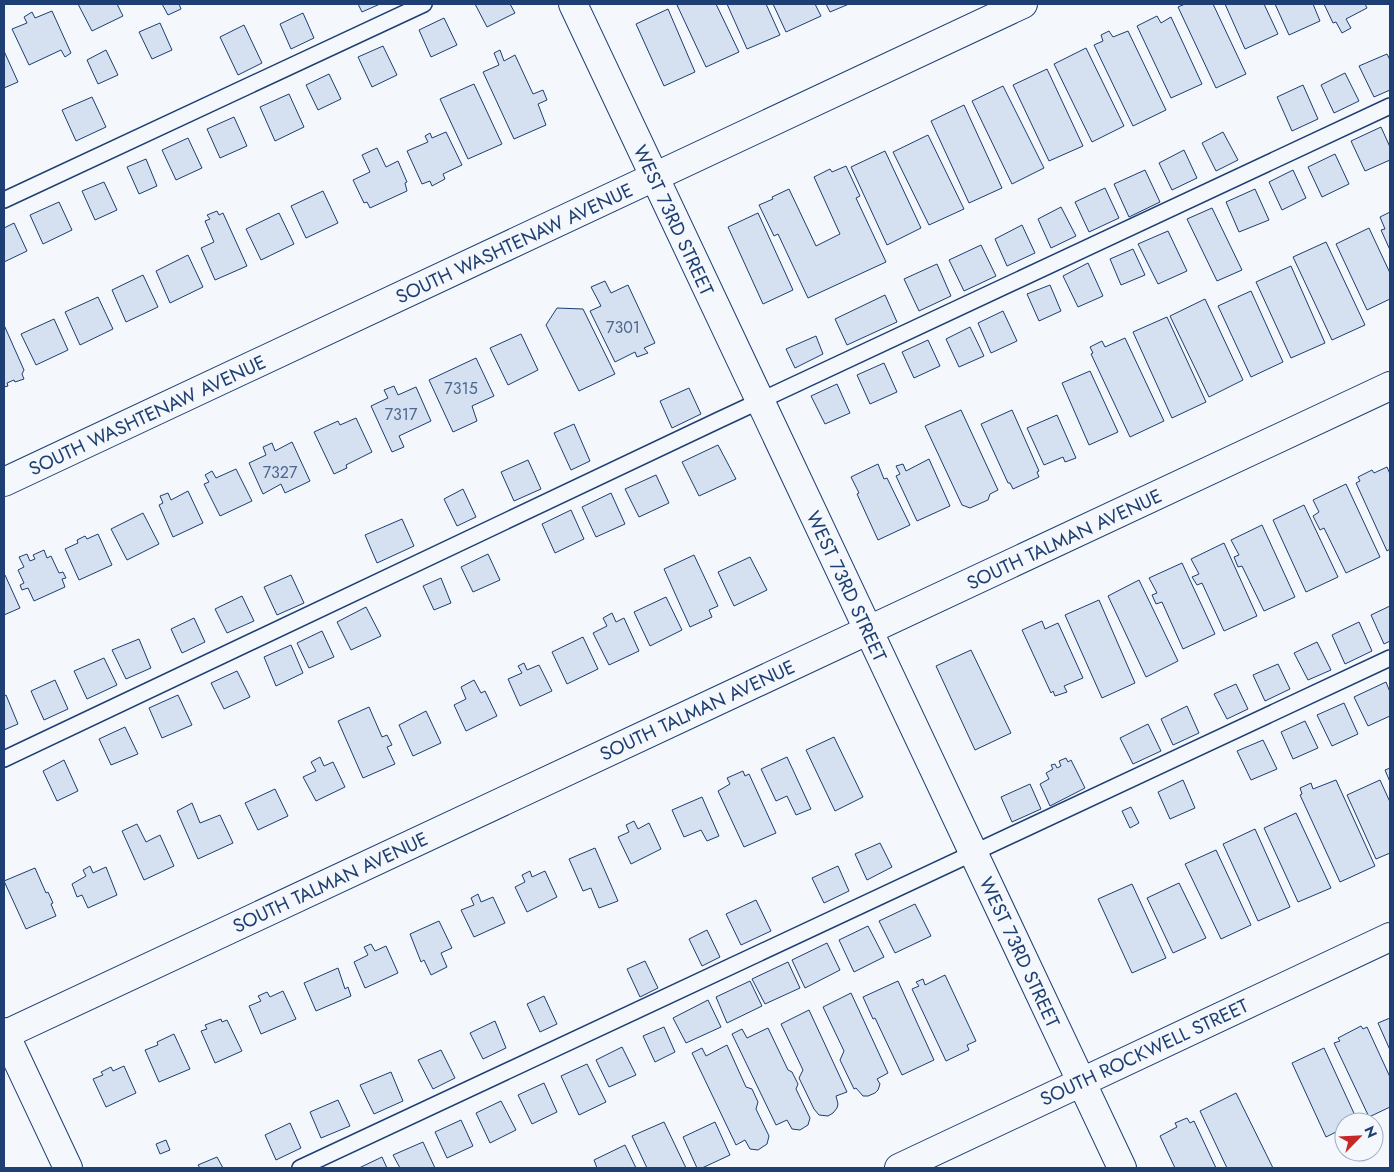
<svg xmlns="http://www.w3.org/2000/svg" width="1394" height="1172" viewBox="0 0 1394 1172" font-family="Jost,sans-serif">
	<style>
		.building { fill: #d5e0f0; stroke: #1d3f73 }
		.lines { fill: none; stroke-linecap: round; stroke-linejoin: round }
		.lane-casing { stroke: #1d3f73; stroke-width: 18 }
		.street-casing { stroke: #1d3f73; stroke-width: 30 }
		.lane { stroke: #f4f7fb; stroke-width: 15 }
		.street { stroke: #f4f7fb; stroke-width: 28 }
		.labels { text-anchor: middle; stroke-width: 4; stroke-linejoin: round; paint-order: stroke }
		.number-label { font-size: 16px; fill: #4b6792 }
		.street-label { font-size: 19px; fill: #1d3f73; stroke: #f4f7fb }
	</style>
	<rect width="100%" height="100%" fill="#f4f7fb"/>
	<path class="building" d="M78 4H117L123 16 92 31Z
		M162 4H179L181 9 168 15Z
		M358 4H380L362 12Z
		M475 4H510L515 13 487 27Z
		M680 4H716L739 52 706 67 677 5Z
		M727 4H766L780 35 747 49Z
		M773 4H815L821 16 786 32Z
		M826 4H849L830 12Z
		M1185 4H1213L1246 74 1216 88 1178 7Z
		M1225 4H1264L1278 34 1245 49Z
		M1275 4H1313L1320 21 1289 35Z
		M1324 4H1365L1367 8 1346 19 1351 28 1342 33 1336 22 1333 23Z
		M668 9 695 72 664 86 636 24Z
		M52 11 71 53 65 57 61 50 29 65 12 29 27 23 24 17 32 12 35 18Z
		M303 13 314 38 291 49 280 24Z
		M1157 16 1161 23 1171 17 1202 84 1171 98 1137 26Z
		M444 18 457 45 431 57 419 30Z
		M160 23 172 50 152 59 139 32Z
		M244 25 262 63 238 75 220 37Z
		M1109 31 1113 37 1128 31 1166 110 1133 126 1094 45 1103 41 1101 35Z
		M383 46 397 75 372 87 358 57Z
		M1086 48 1124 126 1092 142 1054 64Z
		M106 50 118 75 98 84 87 60Z
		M500 50 504 61 515 55 533 94 543 90 547 100 538 104 546 125 514 139 483 72 499 65 494 53Z
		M4 51 18 82 4 88Z
		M1387 54 1390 60V90L1374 97 1359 66Z
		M1047 69 1083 146 1049 161 1013 85Z
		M1345 73 1359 101 1334 113 1321 85Z
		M329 74 341 99 318 110 306 85Z
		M474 84 502 144 468 159 440 99Z
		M1303 85 1318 119 1292 131 1277 97Z
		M1003 86 1044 168 1012 184 972 101Z
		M289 94 304 127 275 141 260 107Z
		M92 97 106 127 76 141 62 110Z
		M964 105 1002 188 969 203 931 121Z
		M234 117 247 146 220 158 207 129Z
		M1381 127 1390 147V160L1365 171 1351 141Z
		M446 132 462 165 443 174 445 179 432 186 430 181 422 184 407 151 428 142 425 136 430 133 432 138Z
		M1223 132 1238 160 1216 171 1202 143Z
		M928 135 964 209 929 225 893 152Z
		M188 138 202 168 176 180 162 150Z
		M377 148 386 167 398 161 407 182 405 183 407 191 370 208 367 202 364 203 353 180 370 172 362 155Z
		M1184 150 1197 178 1172 190 1159 163Z
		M885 151 921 228 887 245 851 167Z
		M1335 154 1349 184 1322 197 1308 167Z
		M146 159 157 186 139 194 127 167Z
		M846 166 860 196 856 198 886 262 808 298 778 234 774 236 759 205 773 199 772 197 789 189 816 246 840 234 814 177 830 169 832 172Z
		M1145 170 1160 202 1129 217 1114 184Z
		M1293 170 1306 198 1282 210 1269 182Z
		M104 182 117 210 95 220 82 191Z
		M1105 188 1119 218 1089 232 1075 202Z
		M1255 189 1269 220 1239 232 1226 202Z
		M323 191 338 223 306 238 291 206Z
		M59 202 72 230 43 244 30 215Z
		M1061 207 1076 236 1051 248 1038 219Z
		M1212 208 1242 270 1217 281 1187 219Z
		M217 211 219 215 223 213 247 266 215 280 201 248 214 242 205 221 210 219 207 215Z
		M1390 212V250L1381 230 1385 229 1380 217Z
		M279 213 294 244 261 260 246 229Z
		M758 213 793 290 763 304 728 227Z
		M14 223 27 251 4 262V228Z
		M1022 225 1035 253 1007 266 995 239Z
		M1369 228 1390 273V299L1367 310 1336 244Z
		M1168 231 1187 271 1158 284 1138 244Z
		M1326 242 1365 325 1332 340 1293 257Z
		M981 245 996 276 964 291 949 260Z
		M1133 249 1145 275 1121 285 1110 259Z
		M188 255 203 287 170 303 156 271Z
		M1088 263 1103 296 1078 307 1063 276Z
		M937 264 951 296 919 311 904 279Z
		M1291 266 1325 343 1291 358 1256 282Z
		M143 275 158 307 126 322 112 290Z
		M605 281 611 293 628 285 655 343 644 348 648 353 637 357 635 352 615 362 590 311 601 306 591 287Z
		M1050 285 1061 311 1039 321 1027 294Z
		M1251 291 1283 362 1251 377 1218 306Z
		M885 295 897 322 847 345 835 319Z
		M98 297 113 329 80 345 65 312Z
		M1205 299 1243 380 1209 397 1170 316Z
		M557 308 583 309 615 374 579 391 546 325Z
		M1003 311 1017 341 991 353 978 323Z
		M1167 317 1206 402 1172 418 1133 332Z
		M54 319 68 350 36 365 21 334Z
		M4 325 24 370 22 374 24 379 15 382 14 380 7 383 8 386 4 387Z
		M970 327 984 356 959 367 946 339Z
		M521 334 538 370 508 385 490 348Z
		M816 336 823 354 795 368 786 349Z
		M1125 338 1164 421 1130 437 1091 354 1093 353 1090 347 1102 341 1105 347Z
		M928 340 940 366 914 378 902 352Z
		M476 358 494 396 472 406 477 421 453 432 429 380Z
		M884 363 897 392 870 404 857 375Z
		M1090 371 1118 432 1089 445 1062 383Z
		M837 384 850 413 825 424 811 396Z
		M394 386 398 395 416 387 431 421 399 436 404 447 392 452 371 406 388 398 384 390Z
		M689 388 701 414 672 428 660 401Z
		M961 410 998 490 990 494 988 500 970 508 962 505 925 426Z
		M1012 410 1039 471 1037 472 1039 477 1013 489 1010 483H1008L981 424Z
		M1057 415 1076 458 1065 462 1063 457 1044 465 1027 428Z
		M356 418 372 452 346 465 347 468 334 474 314 432 338 421 340 425Z
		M574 424 590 461 571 470 554 433Z
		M292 442 310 481 285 493 281 484 263 494 249 463 266 455 263 447 272 443 275 451Z
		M718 445 736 479 699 496 682 462Z
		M929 459 950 506 917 521 896 476 900 474 896 466 903 464 906 471Z
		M528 460 541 489 514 501 501 472Z
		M878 464 884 479 887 478 910 525 878 540 857 494 859 493 851 477Z
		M1387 467 1390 474V549L1387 551 1356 483 1360 481 1358 477 1372 470 1374 473Z
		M236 469 252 501 220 516 204 484 209 482 205 475 212 471 216 478Z
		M656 475 669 503 639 517 625 489Z
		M1346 484 1380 557 1346 573 1324 528 1320 530 1313 516 1319 512 1313 500Z
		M463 489 476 517 457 526 444 499Z
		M188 491 203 523 173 537 159 505 163 503 160 496 168 493 171 500Z
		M611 493 625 524 596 537 582 507Z
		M1304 505 1338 577 1306 592 1273 520Z
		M571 510 584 539 555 553 542 524Z
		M143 513 159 544 127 560 111 529Z
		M402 519 414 546 377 563 365 535Z
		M1262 525 1295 597 1264 611 1242 566 1238 567 1234 557 1239 555 1231 540Z
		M98 534 112 565 79 580 65 549 78 543 77 540 85 536 87 539Z
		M1224 543 1257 616 1224 631 1202 583 1197 585 1192 577 1199 574 1191 559Z
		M44 550 47 558 51 556 59 573 63 572 66 578 62 579 65 587 34 601 28 588 22 590 20 585 24 583 18 570 24 567 19 557 27 554 30 561 35 559 33 555Z
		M488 554 500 580 473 592 461 567Z
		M694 555 718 606 709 610 712 617 690 627 664 569Z
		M750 557 767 590 734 606 718 572Z
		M1182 563 1215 634 1183 649 1162 602 1156 604 1152 595 1157 593 1149 578Z
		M5 575 20 608 4 615V576Z
		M291 575 304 603 277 615 264 587Z
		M441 578 451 603 434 610 423 586Z
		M1139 580 1178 661 1146 677 1108 596Z
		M242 596 254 621 227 633 215 609Z
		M666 597 682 630 650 646 634 612Z
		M1099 600 1135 683 1102 698 1065 615Z
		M1390 606V641L1384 644 1371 615Z
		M366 607 381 636 351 650 337 622Z
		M612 613 616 622 624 618 639 651 609 665 593 633 607 626 603 618Z
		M194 618 205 642 182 653 171 629Z
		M1042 621 1045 629 1058 623 1083 678 1064 686 1067 692 1055 696 1053 691 1051 693 1022 630Z
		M1359 622 1372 651 1345 664 1332 635Z
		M322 631 334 657 309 668 297 643Z
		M583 637 598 669 567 684 552 652Z
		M139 639 151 668 126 679 112 650Z
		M1317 642 1331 670 1308 680 1294 653Z
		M291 645 303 673 276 686 264 657Z
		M971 650 1011 733 975 750 936 666Z
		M104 658 117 685 87 699 74 671Z
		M524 663 527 670 539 665 552 691 520 706 508 679 522 673 518 666Z
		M1278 664 1290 689 1265 701 1253 675Z
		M237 671 250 697 224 709 211 683Z
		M55 680 68 709 44 720 31 691Z
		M474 680 481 693 485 691 497 716 466 731 454 705 466 699 461 687Z
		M1386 682 1390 692V716L1368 726 1354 697Z
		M1236 684 1248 709 1227 719 1214 694Z
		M6 695 18 724 4 730V696Z
		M178 695 192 725 162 738 149 708Z
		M1344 703 1358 734 1332 746 1317 715Z
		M1187 706 1199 733 1173 745 1161 719Z
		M369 707 382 737 387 735 392 745 387 747 395 764 363 778 338 721Z
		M426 711 441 743 413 756 399 725Z
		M1305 721 1318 748 1293 759 1281 732Z
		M1148 724 1161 751 1133 764 1120 738Z
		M125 727 138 754 111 765 99 739Z
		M834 737 863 797 835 811 806 750Z
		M1263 740 1277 769 1251 780 1237 751Z
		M320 757 324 766 333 762 345 787 316 801 303 777 316 771 311 762Z
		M787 757 811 809 796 815 787 796 776 801 761 769Z
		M1066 758 1068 762 1071 760 1085 788 1050 806 1040 784 1049 779 1046 773 1053 769 1051 765 1055 764 1057 768 1061 766 1059 761Z
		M64 760 78 791 57 801 43 771Z
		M1390 768V782L1385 770Z
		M743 771 745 776 749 774 776 833 744 847 718 791 730 784 727 778Z
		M1183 780 1195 808 1170 819 1158 792Z
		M1336 780 1375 866 1340 882 1300 795 1302 794 1300 788 1311 783 1313 789Z
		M1380 780 1390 802V853L1376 859 1347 795Z
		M1030 784 1041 809 1012 822 1001 797Z
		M275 789 288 816 258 830 245 803Z
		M702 797 719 836 707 841 701 830 684 837 672 810Z
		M192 803 200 823 220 815 233 843 198 859 177 811Z
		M1131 807 1139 823 1130 828 1122 811Z
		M1296 813 1331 888 1298 902 1264 828Z
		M634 821 638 829 649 823 661 849 631 864 618 837 629 832 626 825Z
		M137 824 146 842 160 835 174 866 144 880 122 831Z
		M1255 829 1290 907 1258 921 1223 844Z
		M880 843 892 867 867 880 855 854Z
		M595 848 618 901 599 908 591 888 583 891 569 859Z
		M1216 850 1251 925 1221 939 1185 864Z
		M90 866 93 873 106 867 117 895 88 908 82 895 77 897 72 884 86 876 83 870Z
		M838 866 849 891 824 903 812 878Z
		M35 868 46 893 48 892 53 903 51 904 56 916 26 929 4 881Z
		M530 871 532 877 545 871 557 897 527 912 515 887 525 882 522 875Z
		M1179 883 1206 938 1173 953 1147 898Z
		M1132 884 1166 958 1132 973 1098 899Z
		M478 894 481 902 493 897 505 923 474 937 461 910 474 905 471 898Z
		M756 900 771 931 741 945 726 914Z
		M915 904 931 936 895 953 879 921Z
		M439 921 452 948 441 953 447 967 431 975 424 960 421 962 410 934Z
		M868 926 884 957 854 972 839 940Z
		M707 930 720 957 702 966 689 939Z
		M827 943 840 970 805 988 792 960Z
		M371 944 375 951 386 946 398 973 365 988 354 962 368 955 364 947Z
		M645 961 658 988 640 997 627 969Z
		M788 962 800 988 765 1004 752 979Z
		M338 968 345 989 348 987 351 996 316 1011 304 983Z
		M945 975 976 1041 967 1045 969 1050 946 1061 912 989 919 986 916 982 923 979 925 985Z
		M750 981 762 1006 727 1023 716 997Z
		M898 981 934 1060 902 1075 875 1018 873 1019 863 997Z
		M283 991 296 1019 261 1034 249 1006 261 1001 258 996 267 992 270 997Z
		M851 993 888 1073 877 1079 880 1084 878 1090 875 1093 868 1096H863L856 1088 854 1089 840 1060 844 1051 823 1007Z
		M544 996 557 1024 540 1032 527 1004Z
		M708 1000 721 1027 686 1043 673 1018Z
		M809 1010 847 1092 836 1096 838 1104 837 1108 833 1113 828 1116 819 1115 814 1109 799 1078 803 1070 781 1024Z
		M1390 1018V1050L1378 1023Z
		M221 1019 222 1022 227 1020 242 1051 215 1063 201 1031 207 1029 205 1025Z
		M495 1021 506 1048 483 1059 470 1033Z
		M1361 1026 1363 1029 1367 1027 1390 1077V1107L1369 1117 1334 1043 1340 1041 1338 1038Z
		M664 1027 675 1052 655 1062 643 1036Z
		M768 1028 788 1070 792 1072 798 1084 796 1089 810 1118 808 1125 800 1130 792 1129 787 1120 776 1125 732 1034 742 1029 747 1038Z
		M174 1034 190 1069 159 1082 145 1050 158 1045 157 1042Z
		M727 1045 746 1087 752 1089 758 1102 756 1109 769 1136 767 1144 758 1150 750 1149 745 1140 736 1145 692 1053 702 1048 706 1056Z
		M622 1047 636 1075 609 1087 596 1060Z
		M1324 1048 1358 1122H1344V1128L1326 1137 1292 1063Z
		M441 1050 455 1078 433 1089 418 1060Z
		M587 1064 606 1102 579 1115 561 1076Z
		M124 1066 136 1093 106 1107 93 1079 103 1075 101 1072 111 1067 113 1071Z
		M391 1072 403 1101 374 1114 360 1085Z
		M544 1083 557 1112 532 1124 518 1095Z
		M1236 1093 1273 1168H1227L1200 1111Z
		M338 1100 350 1126 321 1138 310 1112Z
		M501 1101 516 1130 490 1143 476 1113Z
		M1187 1118 1190 1123 1194 1121 1216 1168H1175L1160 1136 1177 1127 1175 1123Z
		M461 1120 473 1146 447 1158 435 1132Z
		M664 1122 686 1168H647L632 1136Z
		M715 1122 730 1155 702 1168H697L683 1137Z
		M290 1123 301 1148 276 1160 265 1135Z
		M166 1140 170 1150 160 1154 156 1144Z
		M423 1142 435 1168H400L393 1155Z
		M625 1145 636 1168H597L594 1160Z
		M217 1157 223 1168H200L198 1165Z
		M382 1157 387 1168H359Z"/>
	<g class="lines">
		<defs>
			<path id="lane" d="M4 200 424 4
				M4 759 719 420 1390 106
				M300 1168 1390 658"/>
			<path id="street" d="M573 4 1122 1168
				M4 482 1023 4
				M4 1032 68 1168
				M4 1035 1390 386
				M899 1168 1390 937"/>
		</defs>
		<use href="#lane" class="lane-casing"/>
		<use href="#street" class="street-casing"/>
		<use href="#lane" class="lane"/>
		<use href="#street" class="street"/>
	</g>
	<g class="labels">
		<g class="number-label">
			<text x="623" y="333">7301</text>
			<text x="461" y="394">7315</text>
			<text x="401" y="420">7317</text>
			<text x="280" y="478">7327</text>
		</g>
		<g class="street-label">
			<text transform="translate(674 220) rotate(65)" y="7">WEST 73RD STREET</text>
			<text transform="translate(514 243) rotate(-25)" y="7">SOUTH WASHTENAW AVENUE</text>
			<text transform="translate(147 415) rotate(-25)" y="7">SOUTH WASHTENAW AVENUE</text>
			<text transform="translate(1064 539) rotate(-25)" y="7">SOUTH TALMAN AVENUE</text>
			<text transform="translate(847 586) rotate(65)" y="7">WEST 73RD STREET</text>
			<text transform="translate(697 710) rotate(-25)" y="7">SOUTH TALMAN AVENUE</text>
			<text transform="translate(330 882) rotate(-25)" y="7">SOUTH TALMAN AVENUE</text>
			<text transform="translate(1020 952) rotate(65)" y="7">WEST 73RD STREET</text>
			<text transform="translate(1144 1052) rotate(-25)" y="7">SOUTH ROCKWELL STREET</text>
		</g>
	</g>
	<rect width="1394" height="1172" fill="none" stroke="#1d3f73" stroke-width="10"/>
	<g transform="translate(1359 1137) rotate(66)"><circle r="24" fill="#f4f7fb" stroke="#9eadc5"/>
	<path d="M0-4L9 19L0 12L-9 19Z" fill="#c62828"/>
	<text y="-8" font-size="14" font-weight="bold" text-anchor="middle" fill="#1d3f73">N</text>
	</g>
</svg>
